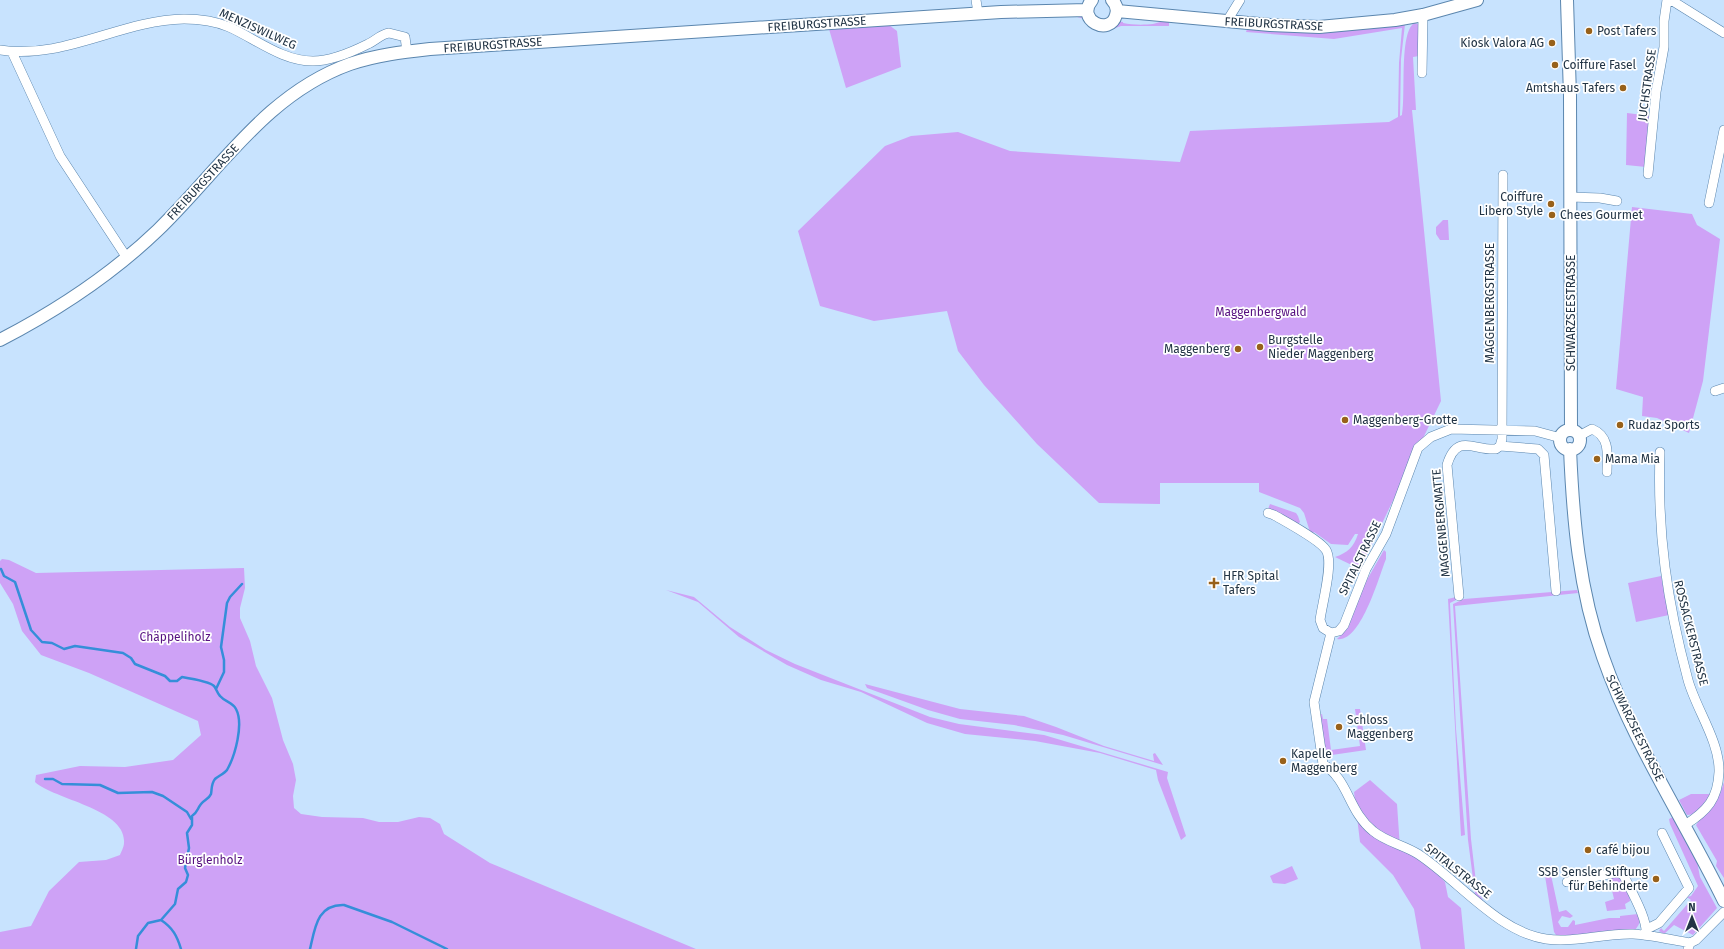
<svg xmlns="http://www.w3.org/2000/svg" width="1724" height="949" viewBox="0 0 1724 949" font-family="'Fira Sans',sans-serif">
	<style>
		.green { fill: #cea2f6 }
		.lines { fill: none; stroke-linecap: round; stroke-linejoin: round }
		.stream { stroke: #358ed9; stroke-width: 2.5 }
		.street-casing { stroke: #5b86ae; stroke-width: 10 }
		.secondary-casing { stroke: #5b86ae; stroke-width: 14 }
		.street { stroke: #fff; stroke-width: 9 }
		.secondary { stroke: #fff; stroke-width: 12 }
		.poi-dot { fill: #98611a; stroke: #fff; stroke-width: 1.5 }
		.labels { text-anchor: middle; stroke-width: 3.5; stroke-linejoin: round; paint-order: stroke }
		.street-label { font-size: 12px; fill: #223445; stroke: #fff }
		.poi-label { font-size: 12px; fill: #223445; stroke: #fff; text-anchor: start }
		.park-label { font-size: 12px; fill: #571180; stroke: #fff }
	</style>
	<rect width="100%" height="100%" fill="#c8e3fe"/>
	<path class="green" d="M1074 15 1123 22V23C1132 25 1144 25 1153 24 1159 23 1163 20 1169 21V26H1121L1110 30H1096L1084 19 1074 16 960 20Z
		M1414 23 1418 24 1420 28 1419 56 1413 57 1416 110H1412L1441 401 1360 569 1335 557C1347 553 1354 547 1358 534H1355L1348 545 1331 544 1314 532 1312 534 1310 532 1304 513 1300 508 1259 492V483H1160V504L1099 503 1037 444 984 385 958 351 947 311 874 321 820 306 798 231 885 146 911 136 958 132 1010 151 1180 162 1190 131 1389 122 1398 117 1399 63 1402 28 1334 39 1246 32 1247 29 1251 28 1405 24 1401 59 1400 116 1402 115C1406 95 1399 34 1414 23Z
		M889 25 897 31 901 67 846 88 829 29Z
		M1627 113 1651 116 1646 167 1626 165Z
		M1632 207 1692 214 1697 225 1720 239 1703 381 1689 433 1657 418 1642 416 1643 397 1616 389Z
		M1443 220H1448L1449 240H1440L1436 234V227Z
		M1270 504 1296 513 1298 516 1300 522 1298 524 1275 511 1268 509Z
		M1384 550 1386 552V559C1379 576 1361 643 1337 639L1348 628 1360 592Z
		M2 559 9 560 36 573 244 568 245 588 240 608V618L250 641 256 666 272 698 283 740 293 764 296 780 293 796 294 808 301 814 322 817 363 818 379 822H398L419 817 430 818 440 824 444 834 490 863 696 949H0V932L31 926 49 891 79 862 106 860 120 855C121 852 124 847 124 843 127 809 55 800 35 782L36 775 80 766 125 767 173 760 201 735 198 721 89 673 41 655 22 631 13 604 0 583V561Z
		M1661 576 1669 615 1636 622 1628 583Z
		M666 590 694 597 730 627 766 650 795 664 930 717 959 724 1044 735 1168 772 1167 778 1186 836 1181 840 1158 780 1156 770 1100 753 1035 741 965 734 927 723 861 692 821 680 787 665 739 637 698 602Z
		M1577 590 1578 593 1455 606 1471 839 1477 891 1483 900 1481 901 1475 894 1468 840 1453 604 1464 599Z
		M1456 597V600L1450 603 1456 729 1465 835 1461 836 1448 599Z
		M865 684 960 709 1024 716 1056 727 1104 746 1154 761 1153 754 1155 753 1163 765 1063 735 1014 725 960 719 928 710 867 688Z
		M1355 709H1360L1366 750 1325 756 1318 715 1322 714 1323 719H1327L1331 750 1360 746Z
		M1370 780 1397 804 1400 848 1431 867 1445 882 1448 897 1461 908 1465 949H1421L1414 909 1393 875 1360 842 1354 792Z
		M1724 782V878L1716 866 1717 861 1696 825 1705 813 1687 815 1679 800 1691 794H1720Z
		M1675 816 1696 856 1700 877 1717 908 1693 935 1674 925 1664 934 1659 931 1661 928 1664 931 1691 900 1687 897 1691 896 1698 886 1670 824 1669 819Z
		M1292 866 1298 879 1285 884 1273 883 1270 876Z
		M1551 875 1559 912 1566 910 1573 916 1570 918 1562 916 1558 922 1561 927H1568L1573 920 1575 921V925L1609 918H1620V916L1638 914C1641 921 1640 924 1635 930L1558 938 1554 932 1545 876Z
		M1617 875C1624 880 1630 892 1630 901L1625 904 1626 909 1607 911 1605 902 1614 899 1609 878Z"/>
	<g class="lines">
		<path class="stream" d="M1 569 4 576 15 582 31 630 42 642 52 643 64 649 75 646 123 653 131 658 135 664 165 676 170 681H177L182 677C188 678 210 682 214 686 216 688 217 693 220 696 225 702 233 702 236 709 244 724 235 756 227 770 224 774 218 776 215 779 211 784 212 789 211 794 209 799 204 800 201 804 197 809 198 812 192 816V825L187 833 189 848 185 868 188 875 186 882 178 889 175 904 161 920
			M216 689 224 672V660L221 647 227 603 230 597 242 584
			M45 779H53L62 784 100 785 118 793 152 792 163 796 187 812 191 819
			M136 949 138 936 148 923 161 920C173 928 177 936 181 949
			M310 949C315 928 317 904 344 905L392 922 447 949"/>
		<defs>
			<path id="street" d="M976 0 978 13
				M1671 0 1724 33
				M1227 21 1240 0
				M0 50C64 60 121 20 184 19 200 19 215 21 229 27 256 39 282 61 313 61 330 61 352 52 368 44 375 41 381 34 389 33L405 37 407 52
				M12 52 60 156 127 258
				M1422 73 1423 15
				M1648 174 1656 92 1664 47V21L1667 0
				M1570 197 1600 198 1617 201
				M1709 203 1724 130
				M1715 391 1724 388
				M1579 436 1592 429C1611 437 1607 456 1607 472
				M1500 446 1538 449 1544 455 1556 591
				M1660 452C1657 533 1667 602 1688 680 1696 709 1720 742 1719 772 1718 799 1707 811 1685 825
				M1268 513 1274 515C1286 522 1320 540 1326 550 1334 562 1322 604 1320 620L1323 628 1331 633
				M1459 596 1447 465C1457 432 1474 451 1496 449L1500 446 1502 439 1503 175
				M1331 633 1314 702 1323 764C1349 780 1348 811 1373 831 1386 842 1404 845 1418 854 1458 880 1498 932 1546 939 1575 943 1604 933 1633 934 1652 935 1672 940 1690 943
				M1331 633 1339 631 1344 625 1366 569 1386 534 1418 448 1431 437 1451 429 1535 431 1561 438
				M1567 882 1619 872 1624 876C1631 891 1648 919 1646 935
				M1647 929 1659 923 1689 888 1662 833
				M1688 949 1690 943 1696 940 1724 912"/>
			<path id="secondary" d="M1092 0C1075 20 1110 37 1116 15 1118 9 1116 4 1112 0
				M1567 0 1570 96 1571 430
				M1117 11 1270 25 1319 27 1395 20 1423 15 1477 0
				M0 340C58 310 111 275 158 230 220 170 266 94 350 64 376 55 403 52 430 49L1001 12 1087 10
				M1560 440a10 10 0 1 1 20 0a10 10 0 1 1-20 0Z
				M1570 449C1573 520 1579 590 1603 657 1633 743 1684 819 1724 901"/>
		</defs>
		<use href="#street" class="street-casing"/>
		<use href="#secondary" class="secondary-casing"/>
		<use href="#street" class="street"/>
		<use href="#secondary" class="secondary"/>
	</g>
	<g class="poi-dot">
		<circle cx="1589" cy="31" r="4"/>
		<circle cx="1552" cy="43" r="4"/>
		<circle cx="1555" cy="65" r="4"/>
		<circle cx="1623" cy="88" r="4"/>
		<circle cx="1551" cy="204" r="4"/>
		<circle cx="1552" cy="215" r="4"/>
		<circle cx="1260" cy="347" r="4"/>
		<circle cx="1238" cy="349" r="4"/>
		<circle cx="1345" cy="420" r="4"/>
		<circle cx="1620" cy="425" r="4"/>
		<circle cx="1597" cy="459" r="4"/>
		<path d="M1212 577h4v4h4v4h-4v4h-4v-4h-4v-4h4z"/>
		<circle cx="1339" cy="727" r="4"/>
		<circle cx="1283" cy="761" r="4"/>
		<circle cx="1588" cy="850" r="4"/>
		<circle cx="1656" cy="879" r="4"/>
	</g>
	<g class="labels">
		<g class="street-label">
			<text transform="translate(817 24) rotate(-4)" y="4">FREIBURGSTRASSE</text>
			<text transform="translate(1274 24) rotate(3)" y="4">FREIBURGSTRASSE</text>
			<text transform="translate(258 29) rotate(24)" y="4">MENZISWILWEG</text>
			<text transform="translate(493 45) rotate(-4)" y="4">FREIBURGSTRASSE</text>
			<text transform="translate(1647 85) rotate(-82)" y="4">JUCHSTRASSE</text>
			<text transform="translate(203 182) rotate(-47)" y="4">FREIBURGSTRASSE</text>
			<text transform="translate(1490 303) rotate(-90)" y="4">MAGGENBERGSTRASSE</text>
			<text transform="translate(1571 313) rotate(-90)" y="4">SCHWARZSEESTRASSE</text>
			<text transform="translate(1441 523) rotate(-95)" y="4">MAGGENBERGMATTE</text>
			<text transform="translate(1360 558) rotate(-64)" y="4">SPITALSTRASSE</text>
			<text transform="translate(1691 633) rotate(76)" y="4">ROSSACKERSTRASSE</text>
			<text transform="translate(1635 728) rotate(64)" y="4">SCHWARZSEESTRASSE</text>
			<text transform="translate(1458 871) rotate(38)" y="4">SPITALSTRASSE</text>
		</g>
		<g class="poi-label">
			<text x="1597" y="35">Post Tafers</text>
			<text x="1544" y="47" text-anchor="end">Kiosk Valora AG</text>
			<text x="1563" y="69">Coiffure Fasel</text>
			<text x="1615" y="92" text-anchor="end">Amtshaus Tafers</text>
			<text x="1543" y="201" text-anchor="end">Coiffure<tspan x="1543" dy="14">Libero Style</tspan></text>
			<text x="1560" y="219">Chees Gourmet</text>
			<text x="1268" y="344">Burgstelle<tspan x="1268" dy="14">Nieder Maggenberg</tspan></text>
			<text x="1230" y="353" text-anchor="end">Maggenberg</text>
			<text x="1353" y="424">Maggenberg-Grotte</text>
			<text x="1628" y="429">Rudaz Sports</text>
			<text x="1605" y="463">Mama Mia</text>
			<text x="1223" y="580">HFR Spital<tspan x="1223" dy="14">Tafers</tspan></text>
			<text x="1347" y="724">Schloss<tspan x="1347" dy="14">Maggenberg</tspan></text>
			<text x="1291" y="758">Kapelle<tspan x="1291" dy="14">Maggenberg</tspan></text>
			<text x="1596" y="854">café bijou</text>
			<text x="1648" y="876" text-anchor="end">SSB Sensler Stiftung<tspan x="1648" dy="14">für Behinderte</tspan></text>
		</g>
		<g class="park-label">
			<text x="1261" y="316">Maggenbergwald</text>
			<text x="175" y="641">Chäppeliholz</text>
			<text x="210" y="864">Bürglenholz</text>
		</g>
	</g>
	<g transform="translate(1692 917)" stroke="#ffffff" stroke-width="3" paint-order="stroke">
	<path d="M0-3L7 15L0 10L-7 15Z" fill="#223445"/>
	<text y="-6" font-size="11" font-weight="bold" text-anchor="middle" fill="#223445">N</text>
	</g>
</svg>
